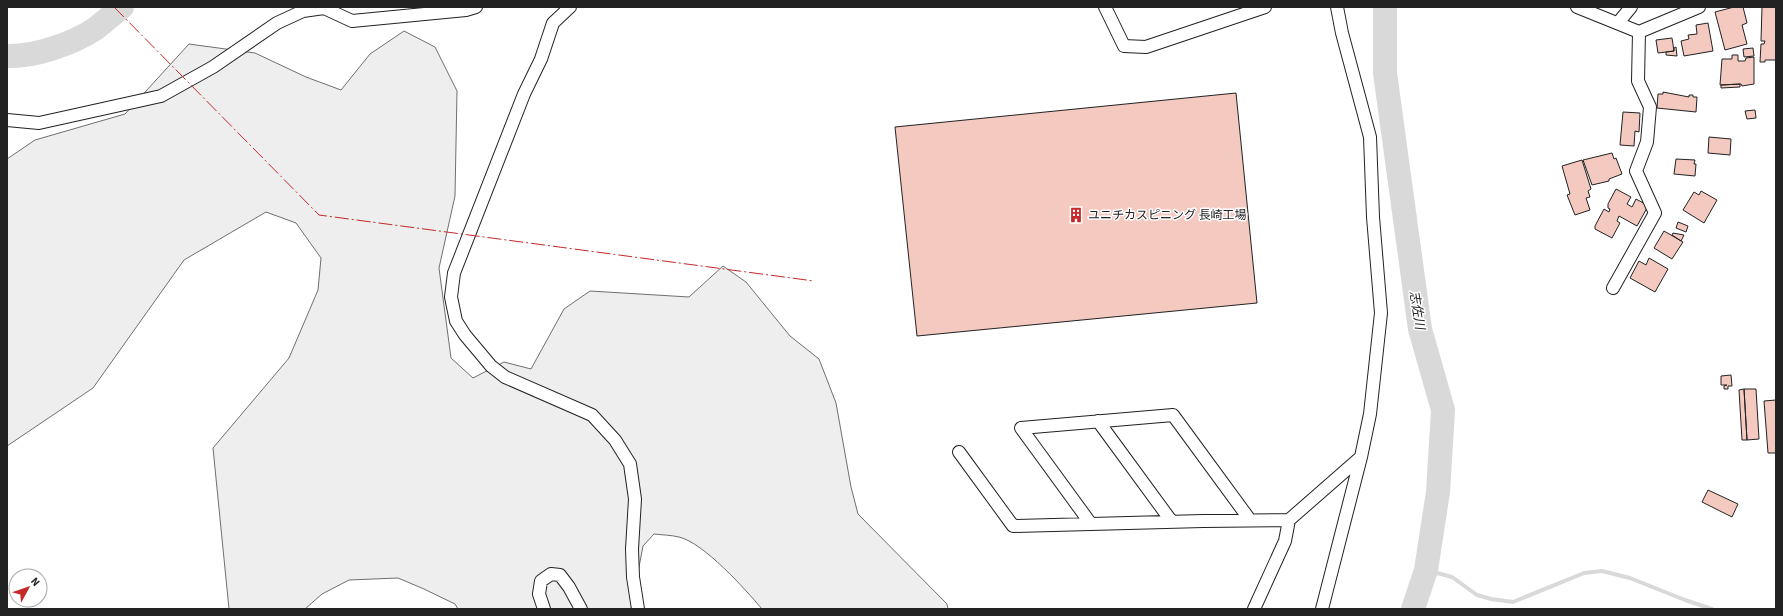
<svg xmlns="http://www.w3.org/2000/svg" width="1783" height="616" viewBox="0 0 1783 616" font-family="'Source Sans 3','Noto Sans JP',sans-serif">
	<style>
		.green { fill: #eee; stroke: #6f6f6f }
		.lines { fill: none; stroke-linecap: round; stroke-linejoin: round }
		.stream { stroke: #d9d9d9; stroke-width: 4 }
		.river { stroke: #d9d9d9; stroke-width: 24 }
		.building { fill: #f3c9c0; stroke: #222 }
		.minor-casing { stroke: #222; stroke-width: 14 }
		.minor { stroke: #fff; stroke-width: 12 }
		.power { stroke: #c62828; stroke-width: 1; stroke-dasharray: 14 3 2 3; stroke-linecap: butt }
		.labels { text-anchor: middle; stroke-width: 3; stroke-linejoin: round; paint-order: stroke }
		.poi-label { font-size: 12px; fill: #222; stroke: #fff; text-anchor: start }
		.water-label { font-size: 13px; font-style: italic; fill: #222; stroke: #fff }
	</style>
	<rect width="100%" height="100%" fill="#fff"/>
	<path class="green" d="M404 31 435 47 457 91 455 196 439 268 451 358 473 378 504 362 531 369 564 309 590 291 689 297 723 266 746 282 790 336 819 359 836 403 851 487 858 514 947 604 948 609H762C745 589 704 543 679 537 671 535 662 535 654 534L643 546 631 609H458L455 604 424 589 398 578 349 580 322 594 305 609H229L213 448 289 358 318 290 321 258 296 223 266 212 184 260 93 388 7 446V159L35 140 125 114 189 44 255 53 306 77 341 90 370 54Z"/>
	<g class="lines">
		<path class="stream" d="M1426 570 1452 577 1477 595 1491 599 1513 602 1584 573 1602 571 1630 578 1685 600 1712 609"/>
		<path class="river" d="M1385 7V73L1420 329 1443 410 1438 492 1426 570 1413 609
			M7 56C34 57 72 44 95 29 104 22 113 14 122 7"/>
	</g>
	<path class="building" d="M1734 7H1743L1747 23 1742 25 1747 44 1725 50 1715 12Z
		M1762 7H1776V60H1765V62H1760L1761 44H1764L1765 41H1761Z
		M1708 23 1713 51 1684 56 1681 41 1689 39 1688 35 1697 34 1696 25Z
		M1672 38 1674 51 1658 53 1656 40Z
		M1676 47 1677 56 1666 55V52L1674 51V48Z
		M1753 48 1754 56 1744 57 1743 49Z
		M1732 55H1738V61H1745L1746 58 1754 57V84L1742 86 1741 84 1720 85 1722 59H1732Z
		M1740 84V87L1721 88V85Z
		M1663 92 1689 97V95H1693V97H1697L1696 112 1657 108 1658 94H1663Z
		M1236 93 1257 303 917 336 895 127Z
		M1755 110 1756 118 1747 119 1745 111Z
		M1623 112 1640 113 1639 132 1635 131 1634 146 1620 145Z
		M1709 137 1731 139 1730 155 1708 153Z
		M1612 153 1614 159 1616 158 1622 174 1609 179V181L1592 185 1583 160Z
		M1676 159 1695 160 1694 164H1696L1695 176 1674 174Z
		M1582 160 1591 189 1588 191 1590 197 1586 198 1590 210 1575 215 1567 195 1570 194 1562 166Z
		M1616 189 1631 197 1627 204 1632 207 1636 199 1647 205V208L1637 226 1619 216 1617 221 1620 223 1612 238 1595 229V226L1604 209 1609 212 1610 209 1608 208V204Z
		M1701 191 1717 200 1704 223 1683 210 1694 192 1699 195Z
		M1678 222 1688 226 1686 232 1676 228Z
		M1664 231 1683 242 1672 259 1654 248Z
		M1673 233 1684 235 1681 241 1672 235Z
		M1649 258 1668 269 1655 292 1630 278 1639 261 1646 265Z
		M1731 375 1732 386H1728V389H1724V386L1727 385H1721V376Z
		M1744 389 1747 440H1742L1739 390Z
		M1744 389H1756L1759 439 1747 440Z
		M1776 400V453H1768L1764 401Z
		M1708 490 1738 504 1732 517 1702 502Z"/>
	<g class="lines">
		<defs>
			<path id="minor" d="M570 7 553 23 541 59 524 94 454 273 451 297 456 321 465 335 491 366 505 377 592 415 615 440 630 464 635 499 632 549 633 577 638 609
				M1105 7 1124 46 1146 47 1265 7
				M1577 7 1639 32 1699 7
				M1618 23 1631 7
				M7 120 39 123 161 96 213 67 277 23 303 11 324 8 352 21 466 10 476 7
				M1613 288 1655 213 1636 171 1647 142 1650 107 1638 81 1639 32
				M1098 421 1172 522
				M959 452 1013 526 1203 521 1289 520 1361 457
				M1091 524 1021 428 1173 415 1250 520
				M544 609 539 594 541 581 551 574 560 575 569 587 581 609
				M1254 609 1285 541 1289 520
				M1322 609 1361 457 1370 414 1381 313 1373 217 1370 137 1342 33 1337 7"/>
		</defs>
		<use href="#minor" class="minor-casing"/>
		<use href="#minor" class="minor"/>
		<path class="power" d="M114 7 319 215 814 281"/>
	</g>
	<defs>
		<symbol id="building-bare" viewBox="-9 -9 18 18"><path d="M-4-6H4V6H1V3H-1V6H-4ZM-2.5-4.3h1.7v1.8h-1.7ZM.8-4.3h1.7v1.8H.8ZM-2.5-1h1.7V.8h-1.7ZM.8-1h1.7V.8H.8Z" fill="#c62828" stroke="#fff" stroke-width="2.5" paint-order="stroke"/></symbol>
	</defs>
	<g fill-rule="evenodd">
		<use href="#building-bare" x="1065" y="204" width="22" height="22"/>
	</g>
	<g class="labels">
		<g class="poi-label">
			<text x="1088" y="219">ユニチカスピニング 長崎工場</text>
		</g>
		<g class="water-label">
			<text transform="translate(1418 310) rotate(81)" y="5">志佐川</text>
		</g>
	</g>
	<rect width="1783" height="616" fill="none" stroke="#222222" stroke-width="16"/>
	<g transform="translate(28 588) rotate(50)"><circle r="19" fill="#ffffff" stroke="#a7a7a7"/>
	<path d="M0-3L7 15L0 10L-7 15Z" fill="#c62828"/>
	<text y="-6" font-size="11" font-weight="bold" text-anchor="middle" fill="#222222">N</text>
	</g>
</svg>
